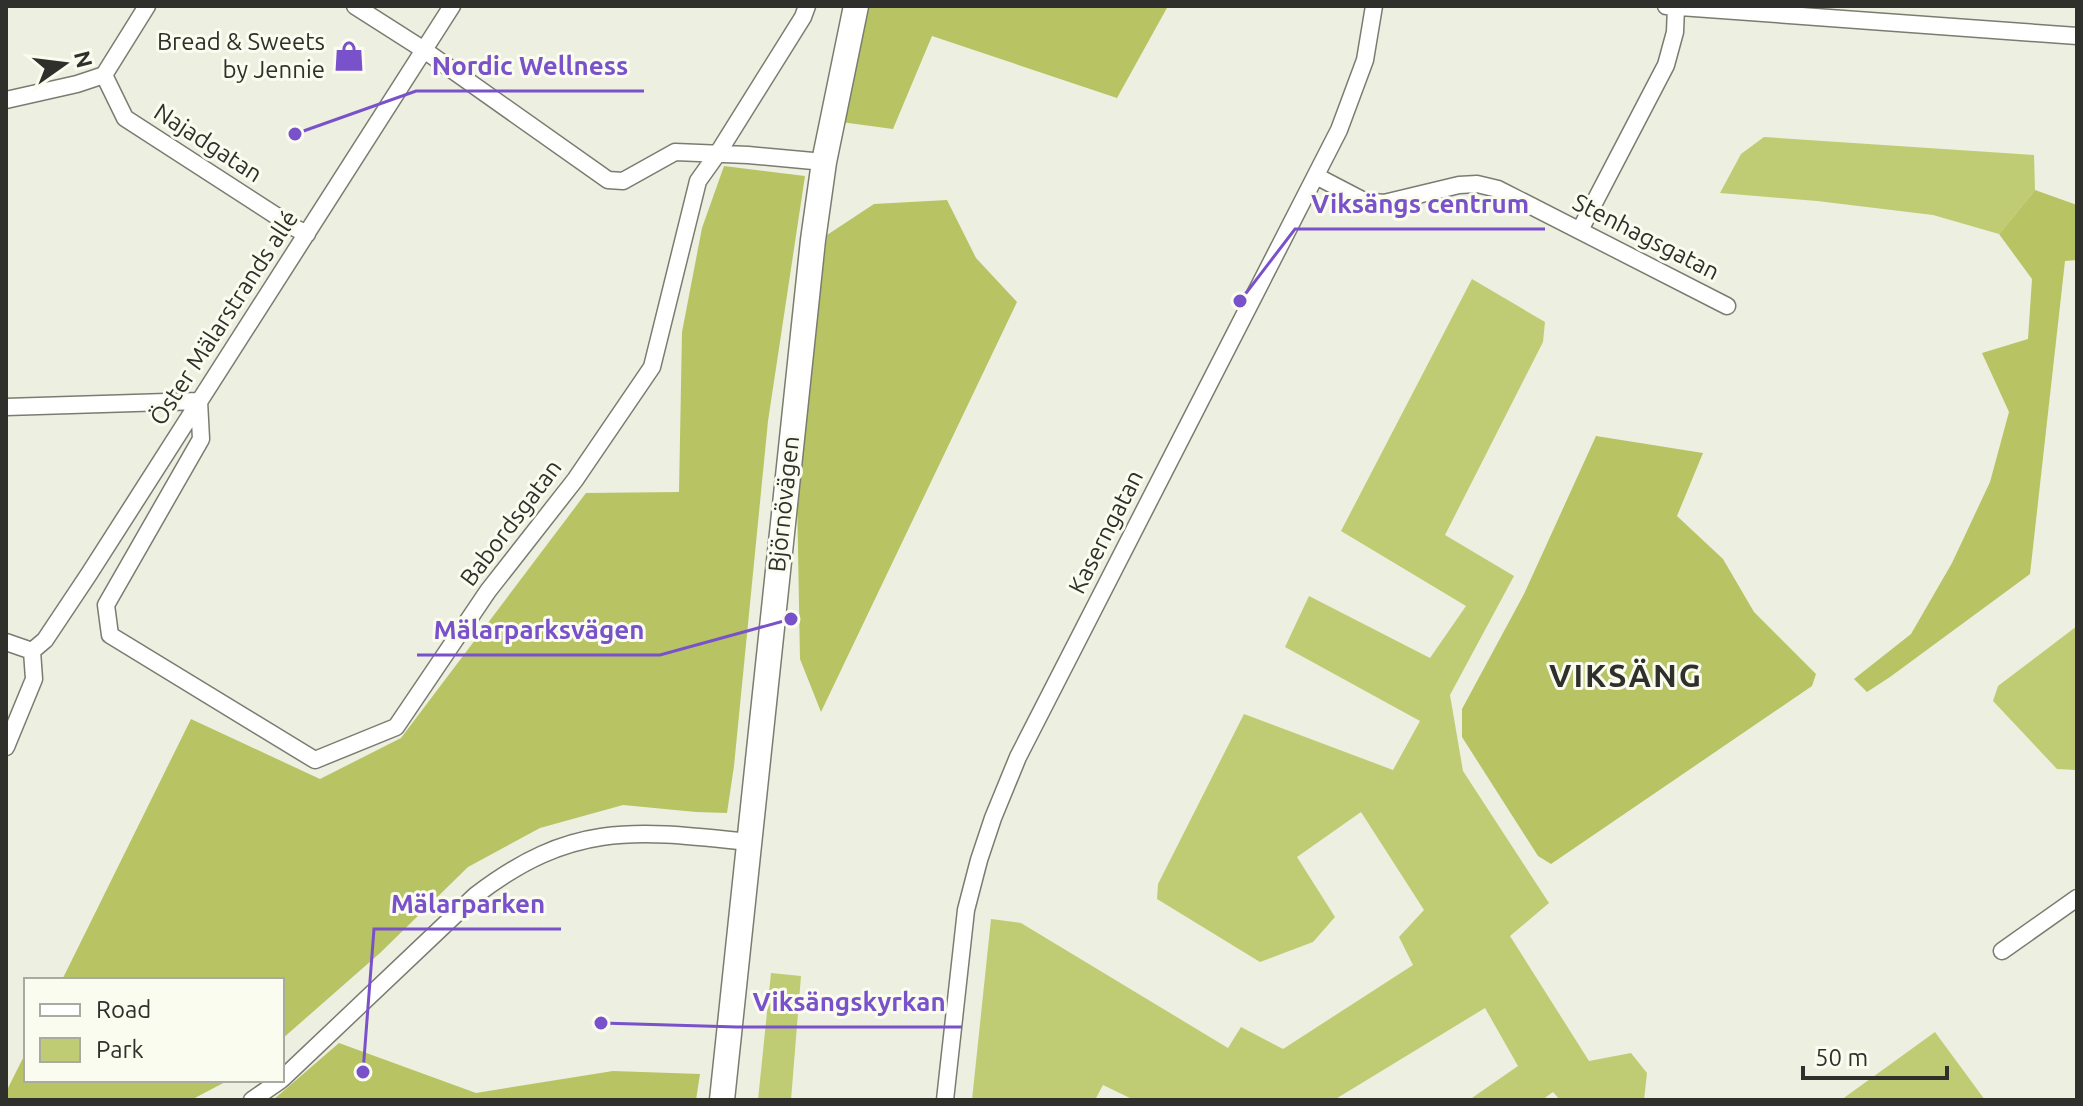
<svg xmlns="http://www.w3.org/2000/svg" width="2083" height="1106" viewBox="0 0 2083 1106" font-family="Ubuntu,sans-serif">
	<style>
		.green { fill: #c0cc73 }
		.forest { fill: #b8c363 }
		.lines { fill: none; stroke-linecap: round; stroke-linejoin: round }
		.minor-casing { stroke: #7a7c70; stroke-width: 19 }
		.secondary-casing { stroke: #7a7c70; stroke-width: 27 }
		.minor { stroke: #fff; stroke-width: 16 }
		.secondary { stroke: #fff; stroke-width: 24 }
		.labels { text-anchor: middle; stroke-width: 6; stroke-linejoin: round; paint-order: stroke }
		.poi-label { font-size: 24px; fill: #2f302b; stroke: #fafcef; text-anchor: end }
		.street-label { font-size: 24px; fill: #2f302b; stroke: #fafcef }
		.district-label { font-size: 32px; font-weight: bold; letter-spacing: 2px; fill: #2f302b; stroke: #fafcef }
		.leader { fill: none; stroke: #7951ca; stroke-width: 3 }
		.callout-dot { fill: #7951ca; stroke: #fafcef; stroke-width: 3 }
		.callout-label { font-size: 26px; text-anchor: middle; font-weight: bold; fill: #7951ca; stroke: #fafcef; stroke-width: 6; stroke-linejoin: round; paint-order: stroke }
	</style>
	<rect width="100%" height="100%" fill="#edefe1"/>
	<path class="green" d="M1764 137 2034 155 2035 190 1999 234 1933 215 1817 201 1720 193 1741 154Z
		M1472 279 1545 322 1543 342 1445 535 1514 576 1450 695 1463 771 1549 903 1510 936 1589 1061 1631 1053 1647 1073 1644 1100H1560L1553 1092 1542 1100H1469L1518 1066 1485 1008 1334 1100H1134L1103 1085 1095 1100H972L991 919 1021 923 1228 1048 1241 1027 1283 1049 1413 965 1399 937 1424 910 1361 812 1297 857 1335 917 1313 942 1260 962 1157 899 1158 884 1244 714 1393 770 1420 721 1285 647 1309 596 1430 658 1466 606 1341 531Z
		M2077 626V770H2076L2057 769 1993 701 1998 686Z
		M771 973 801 976 791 1100H758Z
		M1935 1032 1985 1100H1841Z"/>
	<path class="forest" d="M868 6H1168L1117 98 932 36 893 129 841 122 853 58Z
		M724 166 805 176 768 421 734 766 727 813 696 812 623 805 540 828 468 867 380 953 282 1039V980H62L191 719 320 779 401 738 586 493 679 492 682 332 702 228Z
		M2035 190 2077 205V260L2065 261 2030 574 1890 677 1867 692 1854 679 1911 634 1952 563 1990 482 2009 412 1982 353 2028 339 2032 279 1999 234Z
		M947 200 976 258 1017 302 821 712 800 659 797 494 827 235 874 204Z
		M1596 436 1703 453 1677 516 1723 559 1754 612 1816 674 1812 686 1551 864 1538 856 1462 737V709L1524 594Z
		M339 1043 476 1093 613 1071 700 1074 696 1100H273Z
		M26 1052V1080H229L191 1100H6V1092Z"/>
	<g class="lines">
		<defs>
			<path id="minor" d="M355 6 424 50 608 180 623 181 675 152 748 155 824 162
				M1666 6 2077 36
				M104 75 125 118 295 228 307 234
				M6 100 77 84 104 75 147 6
				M1316 176 1364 201 1384 203 1459 185 1477 184 1498 189 1727 306
				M1580 230 1666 65 1675 32 1676 7
				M6 407 199 401 201 439 106 605 110 635 315 760 396 727 488 591 575 480 652 367 698 181 718 153 803 17 807 6
				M6 642 32 651 34 679 6 747
				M32 651 45 640 89 574 452 6
				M2002 951 2077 898
				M282 1079 476 895C573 821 635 830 749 842
				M252 1100 281 1080
				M945 1100 966 910 979 860 993 818 1018 757 1339 130 1365 60 1374 6"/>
			<path id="secondary" d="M722 1100 813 240 824 162 856 6"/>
		</defs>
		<use href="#minor" class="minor-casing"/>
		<use href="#secondary" class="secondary-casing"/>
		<use href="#minor" class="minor"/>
		<use href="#secondary" class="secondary"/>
	</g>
	<defs>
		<symbol id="shop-bare" viewBox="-9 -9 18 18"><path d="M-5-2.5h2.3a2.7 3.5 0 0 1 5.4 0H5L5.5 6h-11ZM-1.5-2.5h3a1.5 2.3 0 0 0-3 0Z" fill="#7951ca" stroke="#fafcef" stroke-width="2.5" paint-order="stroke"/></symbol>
	</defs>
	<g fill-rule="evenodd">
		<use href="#shop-bare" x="327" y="34" width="44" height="44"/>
	</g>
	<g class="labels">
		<g class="poi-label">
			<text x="325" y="50">Bread &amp; Sweets<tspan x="325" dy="28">by Jennie</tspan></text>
		</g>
		<g class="street-label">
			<text transform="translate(208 143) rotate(33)" y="8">Najadgatan</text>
			<text transform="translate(1646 237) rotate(27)" y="8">Stenhagsgatan</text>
			<text transform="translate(224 318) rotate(-57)" y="8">Öster Mälarstrands allé</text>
			<text transform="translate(784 504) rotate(-84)" y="8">Björnövägen</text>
			<text transform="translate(511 523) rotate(-53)" y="8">Babordsgatan</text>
			<text transform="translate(1106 532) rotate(-63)" y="8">Kaserngatan</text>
		</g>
		<g class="district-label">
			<text x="1626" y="687">VIKSÄNG</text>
		</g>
	</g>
	<path class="leader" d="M295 134L416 91H644M1240 301L1295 229H1545M791 619L660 655H417M363 1072L374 929H561M601 1023L737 1027H962"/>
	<g class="callout-dot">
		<circle cx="295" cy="134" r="8"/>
		<circle cx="1240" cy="301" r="8"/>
		<circle cx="791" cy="619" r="8"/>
		<circle cx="363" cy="1072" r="8"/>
		<circle cx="601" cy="1023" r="8"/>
	</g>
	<g class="callout-label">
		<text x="530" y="75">Nordic Wellness</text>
		<text x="1420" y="213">Viksängs centrum</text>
		<text x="539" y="639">Mälarparksvägen</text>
		<text x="468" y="913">Mälarparken</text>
		<text x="849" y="1011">Viksängskyrkan</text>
	</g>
	<rect width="2083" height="1106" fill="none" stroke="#2f302b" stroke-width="16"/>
	<rect x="24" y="978" width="260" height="104" fill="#fafcef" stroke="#a9aaa1" stroke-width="2"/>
	<rect x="40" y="1004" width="40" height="12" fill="#ffffff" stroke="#a9aaa1" stroke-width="2"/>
	<text x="96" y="1018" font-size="24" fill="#2f302b">Road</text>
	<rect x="40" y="1038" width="40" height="24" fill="#c0cc73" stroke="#a9aaa1" stroke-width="2"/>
	<text x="96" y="1058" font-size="24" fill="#2f302b">Park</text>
	<g transform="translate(64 64) rotate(76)" stroke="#fafcef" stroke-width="6" paint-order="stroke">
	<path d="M0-6L14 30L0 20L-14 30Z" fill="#2f302b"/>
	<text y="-12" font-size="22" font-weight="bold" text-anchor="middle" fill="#2f302b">N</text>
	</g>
	<path d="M1803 1066v12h144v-12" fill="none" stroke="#2f302b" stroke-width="4"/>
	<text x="1815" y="1066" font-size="24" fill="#2f302b" stroke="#fafcef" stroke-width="6" paint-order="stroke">50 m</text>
</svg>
